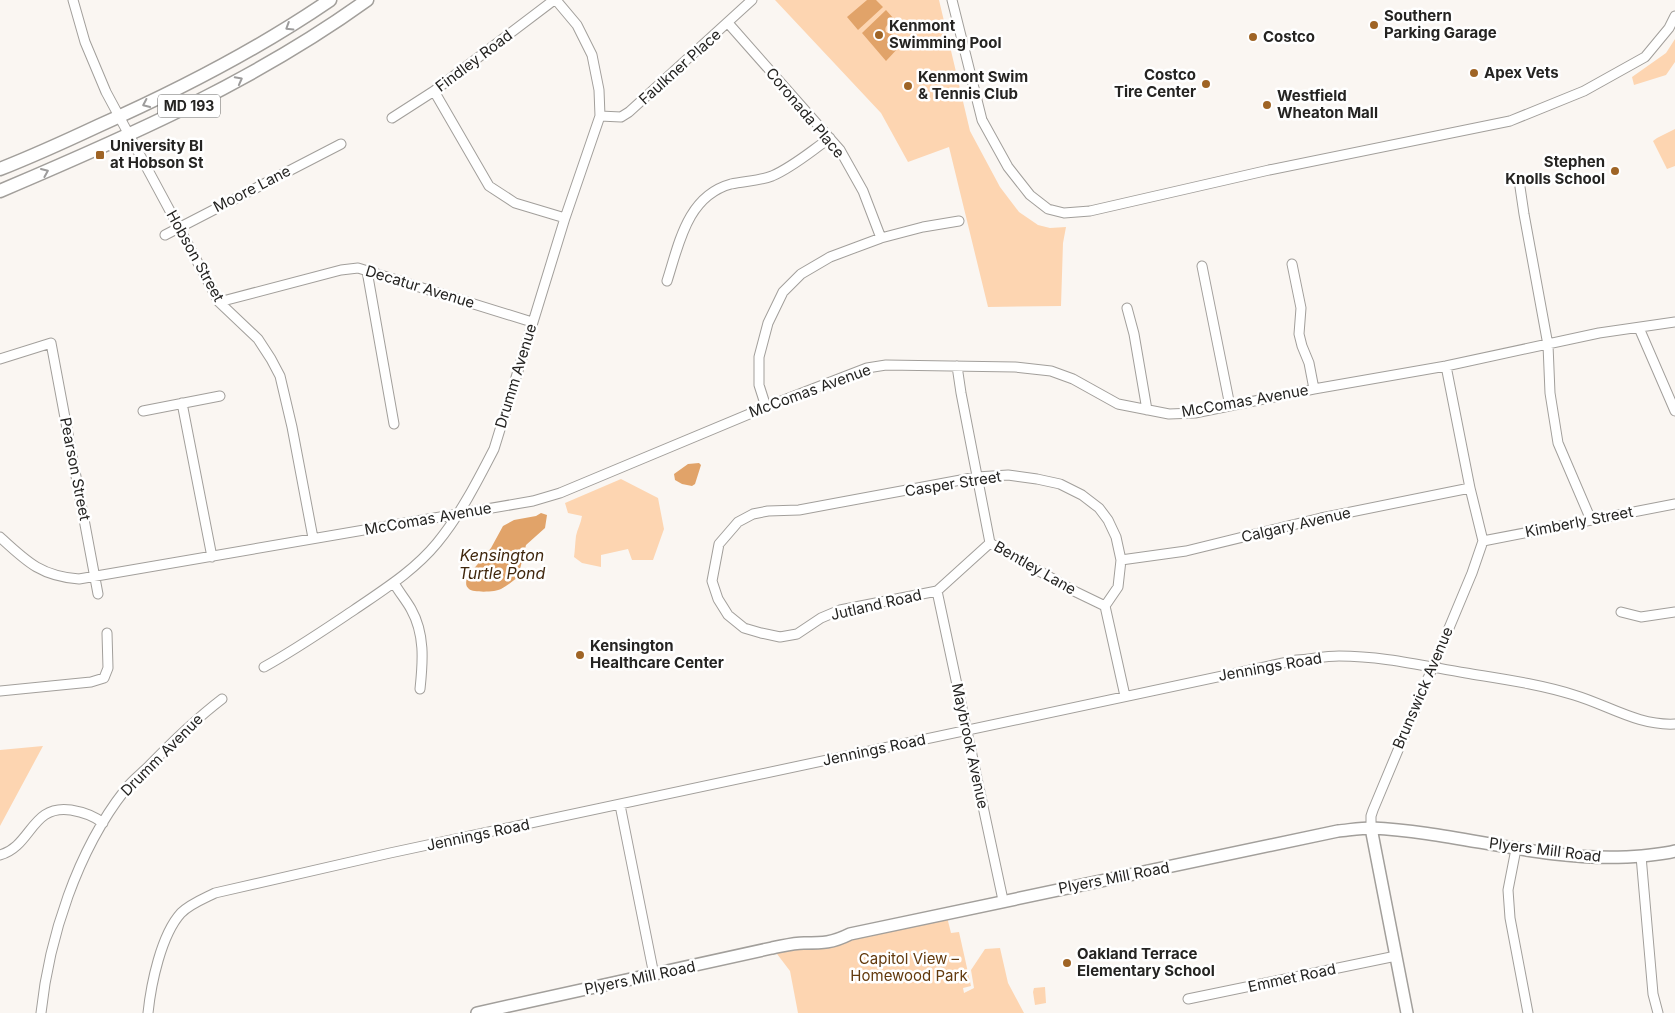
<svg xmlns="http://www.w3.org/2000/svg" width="1675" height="1013" viewBox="0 0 1675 1013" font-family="Inter,sans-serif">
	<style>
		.green { fill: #fdd5b1 }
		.water { fill: #e1a369 }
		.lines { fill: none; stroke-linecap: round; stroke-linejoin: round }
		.street-casing { stroke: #a29f9b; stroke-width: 11 }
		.secondary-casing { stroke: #a29f9b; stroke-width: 14 }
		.primary-casing { stroke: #a29f9b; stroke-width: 15 }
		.street { stroke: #fff; stroke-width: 9 }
		.secondary { stroke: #fff; stroke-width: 11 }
		.primary { stroke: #fff; stroke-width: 12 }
		.oneway { stroke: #9d9c9c }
		.poi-dot { fill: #9f6425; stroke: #fff; stroke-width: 2 }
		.labels { text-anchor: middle; stroke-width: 5; stroke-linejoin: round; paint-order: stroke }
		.shield { fill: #fff; stroke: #666664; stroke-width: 1 }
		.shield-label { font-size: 14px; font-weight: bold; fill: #252422 }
		.poi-label { font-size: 15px; font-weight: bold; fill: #252422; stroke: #fff; text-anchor: start }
		.street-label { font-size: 15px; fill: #252422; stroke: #fff }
		.park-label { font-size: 15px; fill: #633a0d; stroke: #fff }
		.water-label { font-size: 16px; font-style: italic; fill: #40270d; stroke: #fff }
	</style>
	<rect width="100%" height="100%" fill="#faf6f2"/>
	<path class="green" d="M775 0H939L970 131 1000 187 1019 212 1038 225 1050 228 1066 227 1063 243 1061 306 988 307 949 147 908 162 881 113Z
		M1675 39V62L1666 75 1634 85 1632 77 1666 53Z
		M1675 129V166L1667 169 1653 141 1657 138Z
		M621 479 658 498 664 529 653 560H632L628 549 601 555V567L582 563 574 557C575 550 575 544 576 536 577 530 581 523 582 516L568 513 565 503Z
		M43 746 0 826V750Z
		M946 913 951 933 959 932 971 986 963 988 964 993 974 988 971 970 985 949 1000 948 1008 983 1024 1013H798L790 971 774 950Z
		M1045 987 1046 1003 1035 1005 1033 992 1034 988Z"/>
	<path class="water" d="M867 0H876L883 7 858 30 847 17Z
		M886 10 894 19C891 22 883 26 886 32L899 37 900 46 886 61 862 33Z
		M699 463 701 465 695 484 692 486 682 484 675 480 674 474 688 464Z
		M541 513 547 515 545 528 526 545 518 577C513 581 507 586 501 589 496 592 474 593 469 589 465 586 466 582 467 577L491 548 503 526 514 520 536 516Z"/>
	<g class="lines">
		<defs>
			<path id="street" d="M73 0 85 42 106 92 219 302 258 339 271 359 280 376 292 427 313 538
				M952 0 982 120 1008 167 1030 195 1048 209 1064 213 1090 211 1269 170 1510 121 1584 91 1645 57 1669 28 1675 16
				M728 23 840 150 863 191 881 238
				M434 91 489 186 515 203 565 218
				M600 116 621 117 629 112 752 0
				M392 118 434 91 554 0
				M1520 187 1524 214 1548 345 1550 393 1558 443 1591 520
				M165 235 341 144
				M1292 264 1301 308 1299 334 1302 346 1309 363 1314 389
				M1202 266 1230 406
				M367 271 394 424
				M667 281C679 244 687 196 731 184 744 181 759 181 772 176 793 167 811 151 830 138
				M219 302 341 270 358 268 532 322
				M1127 308 1134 334 1147 410
				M1639 328 1675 411
				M0 359 51 343 98 594
				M957 366 961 393 990 543
				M182 403 212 557
				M766 407 759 385V357L768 323 783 292 801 274 830 257 881 238 923 227 959 221
				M143 411 220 396
				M0 537C27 562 41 576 79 579L533 501 560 493 766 407 867 368 886 365 1015 367 1051 371 1073 379 1118 404 1169 414 1195 413 1314 389 1446 366 1599 333 1675 322
				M1483 541 1675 504
				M990 543 937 591 840 610 821 618 797 634 780 637 761 633 744 628 728 615 718 599 712 581 719 544 738 522 753 514 768 511 799 510 977 477 1008 475 1037 479 1060 484 1082 495 1099 508 1108 520 1116 537 1121 560 1118 587 1105 606
				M990 543 1076 592 1105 606 1125 696
				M1121 560 1186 551 1321 518 1470 488
				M394 583C399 592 406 600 411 609 425 634 423 661 420 689
				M937 591 1003 900
				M1621 612 1641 617 1675 612
				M264 667C295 650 324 630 354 610 383 590 414 571 437 543 460 515 477 482 494 449L565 218 600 116 599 90 592 55 577 25 556 0
				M0 691 91 682 104 678 108 668 107 633
				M620 805 654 975
				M1371 828V816L1373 810 1472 573 1483 541 1470 488 1446 366
				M1516 849 1508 890 1510 918 1528 1013
				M0 855C32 846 31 804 71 810 83 812 93 815 103 823
				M1641 856 1653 994 1658 1013
				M1188 999 1396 956
				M41 1013C49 938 77 851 125 790 131 781 141 774 149 766 172 742 196 719 222 699
				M148 1013C151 984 161 935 181 913 190 904 203 899 215 893L390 853 1297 660C1311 659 1325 656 1339 656 1382 656 1424 666 1466 673 1502 679 1539 684 1574 695 1608 705 1638 726 1675 724"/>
			<path id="secondary" d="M1371 828 1407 1013
				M477 1013 772 948C783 946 793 943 804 943 823 943 832 943 850 934L1338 831C1349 830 1361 828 1372 828 1457 832 1540 861 1626 857 1642 856 1659 855 1675 851"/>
			<path id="primary" d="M0 169C33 156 66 141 98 126 179 90 257 50 330 0
				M0 191C127 137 255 81 367 0"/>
		</defs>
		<use href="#street" class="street-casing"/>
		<use href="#secondary" class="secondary-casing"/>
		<use href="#primary" class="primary-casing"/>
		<use href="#street" class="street"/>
		<use href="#secondary" class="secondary"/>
		<use href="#primary" class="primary"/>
	</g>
	<defs><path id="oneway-chevron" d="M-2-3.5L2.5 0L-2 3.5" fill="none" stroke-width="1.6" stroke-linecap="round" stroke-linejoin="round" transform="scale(1.25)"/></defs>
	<g class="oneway">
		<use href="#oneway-chevron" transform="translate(289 27) rotate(148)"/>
		<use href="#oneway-chevron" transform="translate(239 80) rotate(-28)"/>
		<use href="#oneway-chevron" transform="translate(146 104) rotate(155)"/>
		<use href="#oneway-chevron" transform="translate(45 172) rotate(-23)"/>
	</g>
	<g class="poi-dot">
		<circle cx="1374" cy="25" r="5"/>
		<circle cx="879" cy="35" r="5"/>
		<circle cx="1253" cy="37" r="5"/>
		<circle cx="1474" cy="73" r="5"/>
		<circle cx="1206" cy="84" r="5"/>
		<circle cx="908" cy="86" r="5"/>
		<circle cx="1267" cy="105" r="5"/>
		<rect x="95" y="150" width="10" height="10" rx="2.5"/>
		<circle cx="1615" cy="171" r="5"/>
		<circle cx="580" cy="655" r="5"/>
		<circle cx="1067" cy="963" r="5"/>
	</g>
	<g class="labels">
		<rect class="shield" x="158" y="94.5" width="62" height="23" rx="4"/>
		<g class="shield-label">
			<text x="189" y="111">MD 193</text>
		</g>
		<g class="poi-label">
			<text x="1384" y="21">Southern<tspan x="1384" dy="17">Parking Garage</tspan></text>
			<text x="889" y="31">Kenmont<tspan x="889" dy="17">Swimming Pool</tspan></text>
			<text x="1263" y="42">Costco</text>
			<text x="1484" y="78">Apex Vets</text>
			<text x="1196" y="80" text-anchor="end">Costco<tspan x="1196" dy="17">Tire Center</tspan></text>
			<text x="918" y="82">Kenmont Swim<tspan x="918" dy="17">&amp; Tennis Club</tspan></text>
			<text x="1277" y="101">Westfield<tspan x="1277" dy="17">Wheaton Mall</tspan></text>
			<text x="110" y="151">University Bl<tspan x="110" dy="17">at Hobson St</tspan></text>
			<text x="1605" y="167" text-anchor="end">Stephen<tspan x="1605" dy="17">Knolls School</tspan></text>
			<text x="590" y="651">Kensington<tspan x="590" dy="17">Healthcare Center</tspan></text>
			<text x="1077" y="959">Oakland Terrace<tspan x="1077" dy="17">Elementary School</tspan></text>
		</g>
		<g class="street-label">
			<text transform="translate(474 61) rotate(-37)" y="5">Findley Road</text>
			<text transform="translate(680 67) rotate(-42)" y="5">Faulkner Place</text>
			<text transform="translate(805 113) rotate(50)" y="5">Coronada Place</text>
			<text transform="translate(252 189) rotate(-27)" y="5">Moore Lane</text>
			<text transform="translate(195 256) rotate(61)" y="5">Hobson Street</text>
			<text transform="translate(420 287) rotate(17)" y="5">Decatur Avenue</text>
			<text transform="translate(516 376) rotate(-73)" y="5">Drumm Avenue</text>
			<text transform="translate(810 391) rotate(-20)" y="5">McComas Avenue</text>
			<text transform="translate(1245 401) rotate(-10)" y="5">McComas Avenue</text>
			<text transform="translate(75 469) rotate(79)" y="5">Pearson Street</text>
			<text transform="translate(953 484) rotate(-9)" y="5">Casper Street</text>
			<text transform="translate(428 519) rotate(-10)" y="5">McComas Avenue</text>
			<text transform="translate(1579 522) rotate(-11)" y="5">Kimberly Street</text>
			<text transform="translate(1296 525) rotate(-13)" y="5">Calgary Avenue</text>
			<text transform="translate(1035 568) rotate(30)" y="5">Bentley Lane</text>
			<text transform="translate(876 605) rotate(-13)" y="5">Jutland Road</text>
			<text transform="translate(1270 667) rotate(-10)" y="5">Jennings Road</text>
			<text transform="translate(1423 688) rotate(-67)" y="5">Brunswick Avenue</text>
			<text transform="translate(970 746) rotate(78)" y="5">Maybrook Avenue</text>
			<text transform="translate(874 750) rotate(-12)" y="5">Jennings Road</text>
			<text transform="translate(162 755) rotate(-45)" y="5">Drumm Avenue</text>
			<text transform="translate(478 835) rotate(-12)" y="5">Jennings Road</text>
			<text transform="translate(1545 850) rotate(7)" y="5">Plyers Mill Road</text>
			<text transform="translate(1114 878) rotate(-11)" y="5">Plyers Mill Road</text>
			<text transform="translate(640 978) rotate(-12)" y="5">Plyers Mill Road</text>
			<text transform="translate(1292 978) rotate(-12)" y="5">Emmet Road</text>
		</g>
		<g class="park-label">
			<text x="909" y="964">Capitol View –<tspan x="909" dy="17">Homewood Park</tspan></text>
		</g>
		<g class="water-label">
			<text x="502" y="561">Kensington<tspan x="502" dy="18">Turtle Pond</tspan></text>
		</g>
	</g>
</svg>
